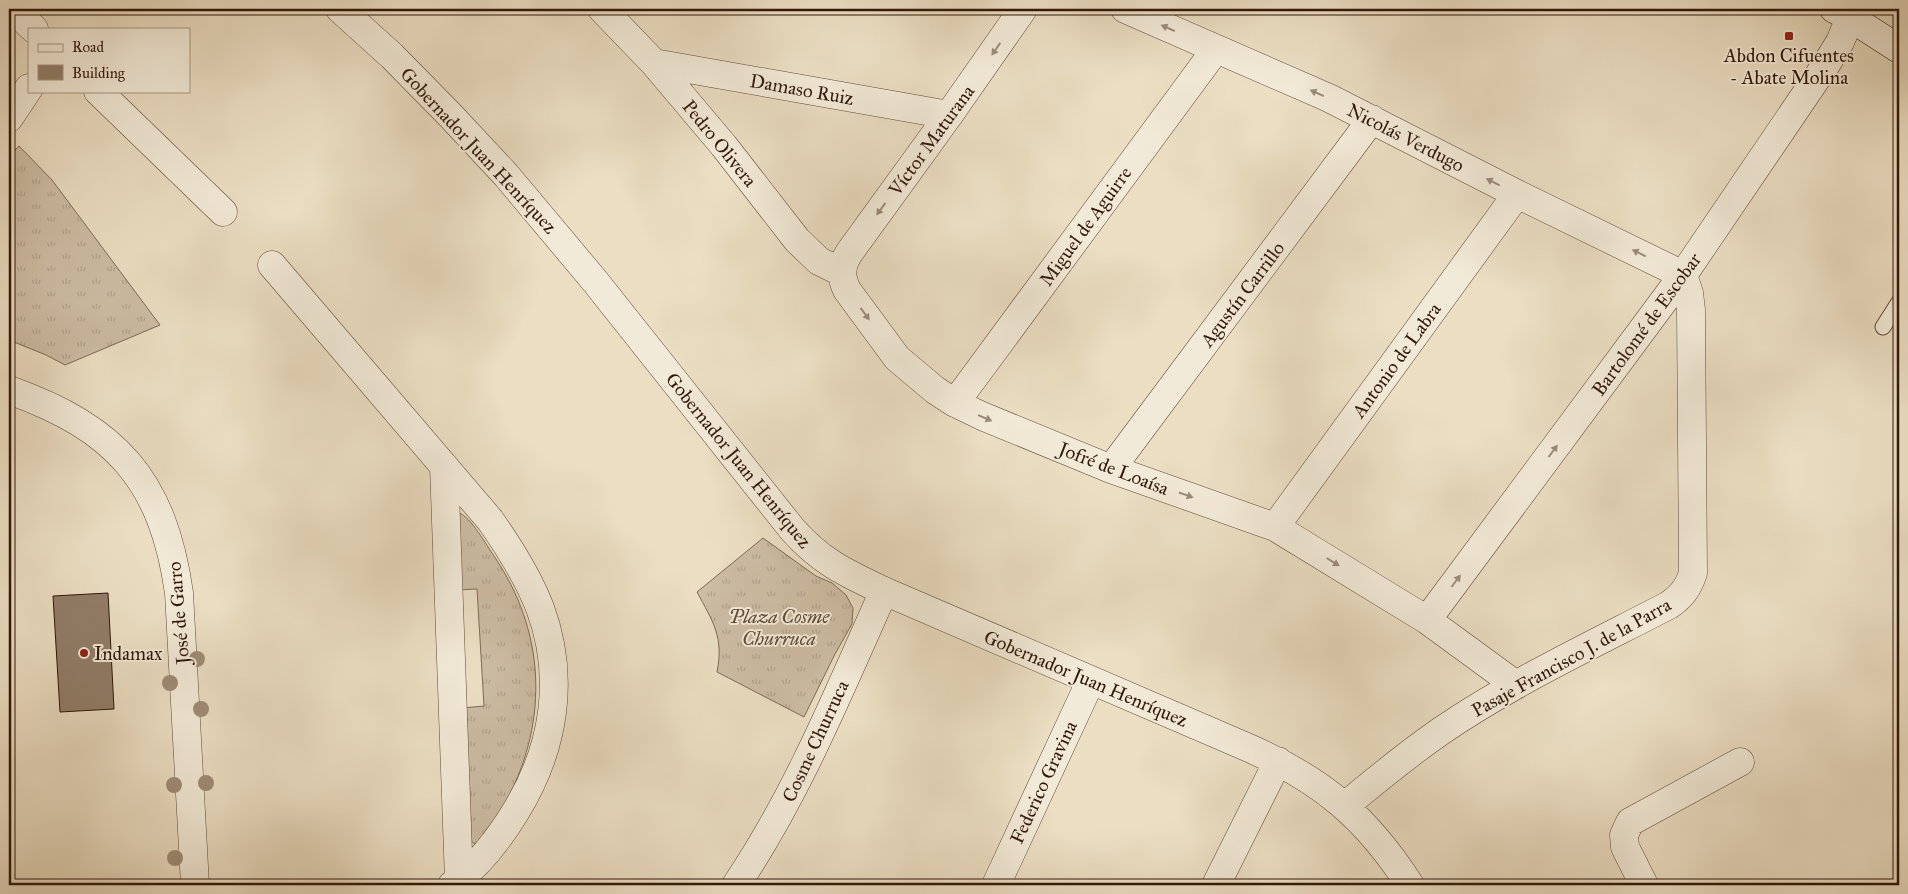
<svg xmlns="http://www.w3.org/2000/svg" width="1908" height="894" viewBox="0 0 1908 894" font-family="'IM FELL Great Primer',serif">
	<style>
		.grass { fill: url(#grass-tufts); stroke: #7f6a57 }
		.building { fill: #927e6a; stroke: #32170a }
		.lines { fill: none; stroke-linecap: round; stroke-linejoin: round }
		.lane-casing { stroke: #604938; stroke-width: 17 }
		.street-casing { stroke: #604938; stroke-width: 29 }
		.secondary-casing { stroke: #32170a; stroke-width: 29 }
		.lane { stroke: #f2ead8; stroke-width: 15 }
		.street { stroke: #f2ead8; stroke-width: 28 }
		.secondary { stroke: #f2ead8; stroke-width: 28 }
		.tree { fill: #9f8c77 }
		.oneway { fill: #9c8b7b }
		.poi-dot { fill: #8f2418; stroke: #f2ead8; stroke-width: 2 }
		.labels { text-anchor: middle; stroke-width: 4; stroke-linejoin: round; paint-order: stroke }
		.poi-label { font-size: 19px; fill: #32170a; stroke: #f2ead8 }
		.street-label { font-size: 19px; fill: #32170a; stroke: #f2ead8 }
		.park-label { font-size: 19px; font-style: italic; fill: #604938; stroke: #f2ead8 }
	</style>
	<defs>
		<pattern id="grass-tufts" width="24" height="20" patternUnits="userSpaceOnUse" patternTransform="scale(1.25)"><rect width="24" height="20" fill="#ccbca4"/><path d="M3 7l-1-3M5 7V3M7 7l1-3M15 17l-1-3M17 17v-4M19 17l1-3" fill="none" stroke="#b0a18c"/></pattern>
	</defs>
	<rect width="100%" height="100%" fill="#ebdec3"/>
	<filter id="stains"><feTurbulence type="fractalNoise" baseFrequency=".004" numOctaves="4"/><feColorMatrix values="0 0 0 0 .2 0 0 0 0 .09 0 0 0 0 .02 0 0 0 .5 -.17"/></filter>
	<radialGradient id="worn" r=".72"><stop offset=".6" stop-color="#630" stop-opacity="0"/><stop offset="1" stop-color="#630" stop-opacity=".3"/></radialGradient>
	<path class="grass" d="M19 146 52 180 160 325 65 365 46 355 9 340V156Z
		M459 513C470 516 487 546 494 556 545 631 549 718 508 798 501 814 489 828 479 843L475 844 471 841 462 708 484 706 477 589 456 590Z
		M763 538 816 576 832 583 846 595 853 608 852 624 835 654 804 717 717 672C724 637 713 622 697 592Z"/>
	<path class="building" d="M108 593 114 709 60 712 53 596Z"/>
	<g class="lines">
		<defs>
			<path id="lane" d="M1883 327 1899 302"/>
			<path id="street" d="M13 9 34 29
				M340 9 392 56 450 115 506 175 594 280 792 529C821 562 846 573 884 591L1249 748C1322 780 1367 818 1410 885
				M602 9 654 63 724 146 797 240 819 261 841 272
				M1023 9 949 115 849 253C841 266 840 276 847 290L897 358 935 390 955 403 982 416 1111 469 1275 527 1427 620 1516 685
				M1125 9 1329 98 1517 194 1683 275
				M654 63 949 115
				M98 91 223 212
				M9 118 29 88
				M272 265 490 520C509 547 528 577 540 608 566 678 554 749 516 811 499 839 478 866 452 885
				M9 390C116 428 163 480 179 593L195 885
				M955 403 1216 49
				M444 466 459 880
				M1111 469 1372 119
				M1275 527 1517 194
				M1427 620 1683 275 1827 63 1840 42 1854 9
				M1345 806C1376 780 1408 754 1441 731 1513 682 1592 645 1669 605 1682 596 1688 588 1693 573L1691 310 1689 293 1683 275
				M736 885C798 793 839 691 884 591
				M996 885 1091 680
				M1216 885 1278 761
				M1644 885 1625 847 1624 835 1630 822 1740 762"/>
			<path id="secondary" d="M1834 9 1851 18 1899 49"/>
		</defs>
		<use href="#lane" class="lane-casing"/>
		<use href="#street" class="street-casing"/>
		<use href="#secondary" class="secondary-casing"/>
		<use href="#lane" class="lane"/>
		<use href="#street" class="street"/>
		<use href="#secondary" class="secondary"/>
	</g>
	<g class="tree">
		<circle cx="197" cy="659" r="8"/>
		<circle cx="170" cy="683" r="8"/>
		<circle cx="201" cy="709" r="8"/>
		<circle cx="206" cy="783" r="8"/>
		<circle cx="174" cy="785" r="8"/>
		<circle cx="175" cy="858" r="8"/>
	</g>
	<defs><path id="oneway-solid" d="M-6-.8H1V-3.2L6.5 0L1 3.2V.8H-6Z" transform="scale(1.25)"/></defs>
	<g class="oneway">
		<use href="#oneway-solid" transform="translate(1168 28) rotate(-156)"/>
		<use href="#oneway-solid" transform="translate(996 49) rotate(125)"/>
		<use href="#oneway-solid" transform="translate(1317 93) rotate(-156)"/>
		<use href="#oneway-solid" transform="translate(1493 182) rotate(-153)"/>
		<use href="#oneway-solid" transform="translate(881 209) rotate(126)"/>
		<use href="#oneway-solid" transform="translate(1639 253) rotate(-154)"/>
		<use href="#oneway-solid" transform="translate(865 314) rotate(54)"/>
		<use href="#oneway-solid" transform="translate(985 418) rotate(23)"/>
		<use href="#oneway-solid" transform="translate(1553 451) rotate(-54)"/>
		<use href="#oneway-solid" transform="translate(1186 495) rotate(19)"/>
		<use href="#oneway-solid" transform="translate(1333 562) rotate(32)"/>
		<use href="#oneway-solid" transform="translate(1456 581) rotate(-53)"/>
	</g>
	<g class="poi-dot">
		<rect x="1784" y="31" width="10" height="10" rx="2.5"/>
		<circle cx="84" cy="653" r="5"/>
	</g>
	<g class="labels">
		<g class="poi-label">
			<text x="1789" y="62">Abdon Cifuentes<tspan x="1789" dy="22">- Abate Molina</tspan></text>
			<text x="94" y="660" text-anchor="start">Indamax</text>
		</g>
		<g class="street-label">
			<text transform="translate(802 89) rotate(10)" y="7">Damaso Ruiz</text>
			<text transform="translate(1406 137) rotate(27)" y="7">Nicolás Verdugo</text>
			<text transform="translate(931 140) rotate(-54)" y="7">Víctor Maturana</text>
			<text transform="translate(720 143) rotate(51)" y="7">Pedro Olivera</text>
			<text transform="translate(479 150) rotate(47)" y="7">Gobernador Juan Henríquez</text>
			<text transform="translate(1085 226) rotate(-54)" y="7">Miguel de Aguirre</text>
			<text transform="translate(1242 294) rotate(-53)" y="7">Agustín Carrillo</text>
			<text transform="translate(1646 324) rotate(-54)" y="7">Bartolomé de Escobar</text>
			<text transform="translate(1396 360) rotate(-54)" y="7">Antonio de Labra</text>
			<text transform="translate(739 460) rotate(51)" y="7">Gobernador Juan Henríquez</text>
			<text transform="translate(1114 468) rotate(21)" y="7">Jofré de Loaísa</text>
			<text transform="translate(178 613) rotate(-95)" y="7">José de Garro</text>
			<text transform="translate(1571 657) rotate(-29)" y="7">Pasaje Francisco J. de la Parra</text>
			<text transform="translate(1086 678) rotate(23)" y="7">Gobernador Juan Henríquez</text>
			<text transform="translate(815 741) rotate(-65)" y="7">Cosme Churruca</text>
			<text transform="translate(1043 782) rotate(-65)" y="7">Federico Gravina</text>
		</g>
		<g class="park-label">
			<text x="779" y="623">Plaza Cosme<tspan x="779" dy="22">Churruca</tspan></text>
		</g>
	</g>
	<rect width="1908" height="894" fill="none" stroke="#ebdec3" stroke-width="30"/>
	<rect x="10" y="10" width="1888" height="874" fill="none" stroke="#32170a" stroke-width="2.5"/>
	<rect x="15" y="15" width="1878" height="864" fill="none" stroke="#32170a"/>
	<rect x="28" y="28" width="162" height="65" fill="#f2ead8" stroke="#a59686"/>
	<rect x="38" y="44" width="25" height="8" fill="#f2ead8" stroke="#a59686"/>
	<text x="72" y="52" font-size="15" fill="#32170a">Road</text>
	<rect x="38" y="65" width="25" height="15" fill="#927e6a" stroke="#a59686"/>
	<text x="72" y="78" font-size="15" fill="#32170a">Building</text>
	<rect width="100%" height="100%" filter="url(#stains)"/>
	<rect width="100%" height="100%" fill="url(#worn)"/>
</svg>
